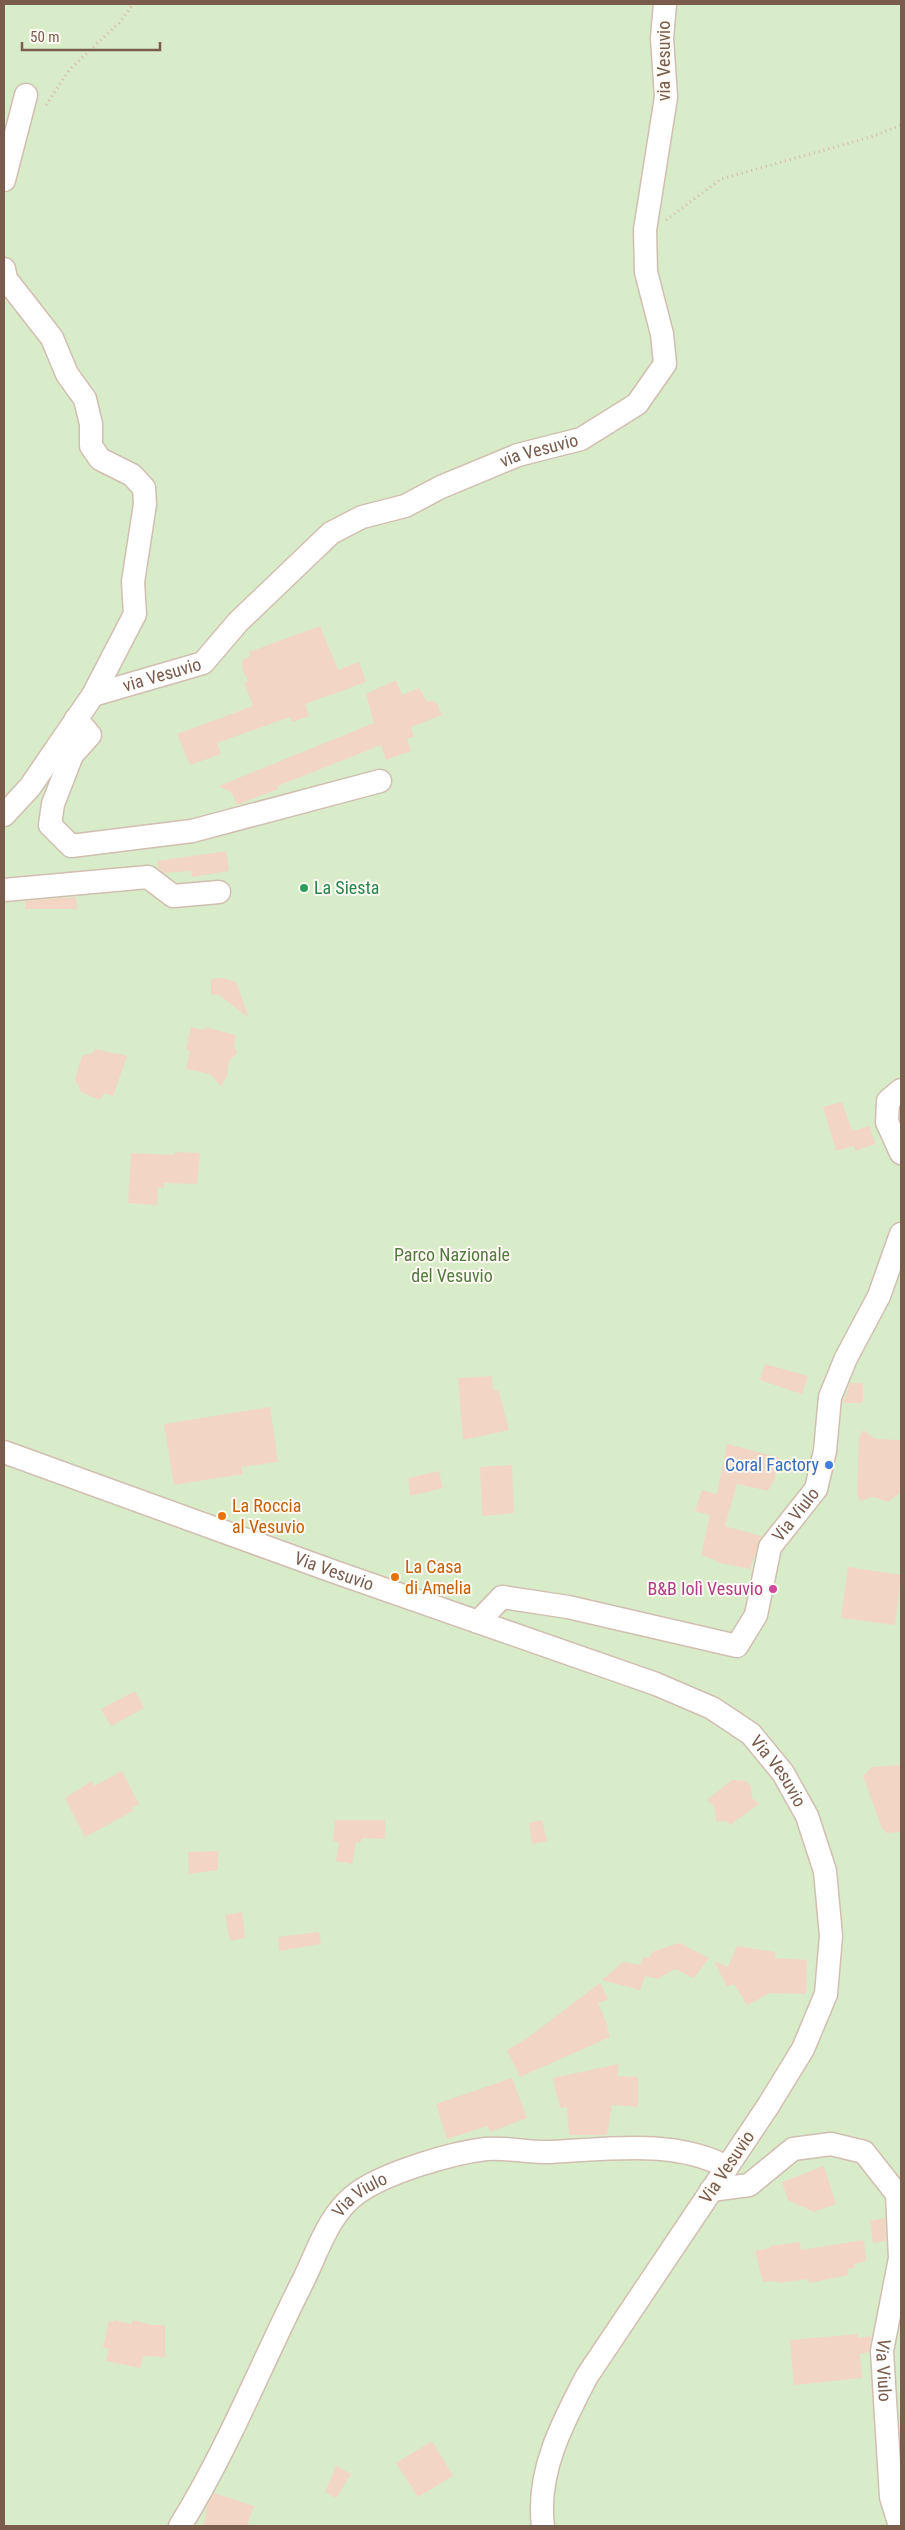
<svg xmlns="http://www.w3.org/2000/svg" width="905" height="2530" viewBox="0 0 905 2530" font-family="'Roboto Condensed',sans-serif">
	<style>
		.green { fill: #d8ecc9 }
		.building { fill: #f3d5c3 }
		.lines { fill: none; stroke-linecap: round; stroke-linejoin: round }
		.minor-casing { stroke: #d1beb0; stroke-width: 25 }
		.path { stroke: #d9b8a5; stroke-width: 3; stroke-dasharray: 1 4; stroke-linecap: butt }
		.minor { stroke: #fff; stroke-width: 22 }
		.leisure-dot { fill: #2e9e5b; stroke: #fffaf3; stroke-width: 2 }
		.shop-dot { fill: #3f7fe0; stroke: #fffaf3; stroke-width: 2 }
		.food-dot { fill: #e8710a; stroke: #fffaf3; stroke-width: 2 }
		.hotel-dot { fill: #d1479c; stroke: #fffaf3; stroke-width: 2 }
		.labels { text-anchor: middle; stroke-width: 4; stroke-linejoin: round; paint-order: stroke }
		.street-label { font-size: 18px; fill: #7a5c4d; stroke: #fffaf3 }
		.leisure-label { font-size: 18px; fill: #27864d; stroke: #fffaf3; text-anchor: start }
		.park-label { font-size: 18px; fill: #537a41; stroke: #fffaf3 }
		.shop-label { font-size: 18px; fill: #366cbe; stroke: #fffaf3; text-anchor: end }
		.food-label { font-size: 18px; fill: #c56008; stroke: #fffaf3; text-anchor: start }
		.hotel-label { font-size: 18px; fill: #b23c85; stroke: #fffaf3; text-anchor: end }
	</style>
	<rect width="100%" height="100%" fill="#fdf6ec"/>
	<path class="green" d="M4 4H901V2526H4Z"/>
	<path class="building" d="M320 626 338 670 359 662 366 682 305 704 309 716 292 722 290 717 217 743 221 754 190 765 177 734 253 706 244 682H248L242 668V661L250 656 249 652Z
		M396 680 402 695 419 688 427 702 433 700 434 703H437L442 715 411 727 414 737 407 739 411 751 386 760 381 745 278 786V789L237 805 232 793 219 786 374 723 366 694Z
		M226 851 229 871 192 877 191 871 164 873 158 868 157 861Z
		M76 897 77 909H25V901Z
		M224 978 236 982 249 1018 219 995H211V979Z
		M191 1027 200 1030 208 1028 236 1035 234 1047 237 1053 229 1061 227 1076 221 1086 210 1074 186 1069 190 1051 186 1049Z
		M95 1049 127 1056 113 1096 104 1093 100 1100 81 1092 75 1079 82 1056 93 1053Z
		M842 1102 852 1131 870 1126 875 1144 855 1151 854 1146 836 1151 823 1107Z
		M175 1152 200 1153 197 1184 164 1183V1188L158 1187 157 1205 128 1203 131 1153 175 1155Z
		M765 1364 808 1376 802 1394 760 1380Z
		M492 1376 493 1390 499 1391 509 1430 463 1440 458 1378Z
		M850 1383H863V1403H843Z
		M270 1407 278 1462 241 1467 243 1474 174 1485 164 1424Z
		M863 1430 876 1439 901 1440V1492L888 1502 873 1497 860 1501 857 1494 859 1438Z
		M727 1444 780 1458 774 1480 768 1491 737 1484 725 1526 761 1536 750 1569 716 1562V1560L701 1555 710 1515 695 1511 702 1490 717 1494Z
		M512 1465 514 1513 482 1516 480 1467Z
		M439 1471 443 1488 410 1496 408 1478Z
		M848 1567 901 1575 895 1625 841 1618Z
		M135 1691 144 1708 111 1726 101 1709Z
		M901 1765V1832L886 1833 882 1828 863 1776 872 1767Z
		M122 1771 139 1804 132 1808 133 1811 85 1837 65 1798 92 1781 94 1786Z
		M732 1780 747 1781 751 1787 752 1798 759 1804 730 1825 727 1821 717 1822 714 1806 707 1800Z
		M335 1820H385V1839L362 1838 361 1842H356L352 1864 336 1861 339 1842 333 1841Z
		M542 1820 547 1841 532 1844 529 1823Z
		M218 1851V1870L189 1874 188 1852Z
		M242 1912 245 1938 230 1941 225 1915Z
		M319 1932 321 1944 279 1951 278 1937Z
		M679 1943 709 1958 694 1978 675 1969 657 1979 645 1976 640 1990 602 1980 623 1962 640 1965 643 1957 649 1958 652 1952Z
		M737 1946 775 1952V1958L807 1960 806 1994 770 1993 747 2005 734 1984 727 1987 714 1961 728 1967Z
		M600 1983 608 1999 598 2003 608 2027 607 2028 610 2037 520 2077 507 2050 526 2039Z
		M619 2064 617 2076 638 2077V2107L612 2105 607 2135H569L567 2107 560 2108 553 2078Z
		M512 2078 527 2118 490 2132 488 2126 447 2139 436 2104Z
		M824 2166 836 2204 814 2212 788 2200 782 2182Z
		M885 2218 886 2241 873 2243 870 2221Z
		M864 2240 866 2261 854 2264V2268L848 2269V2275L809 2283 808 2279 777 2283 776 2281 763 2282 755 2251 770 2248 769 2246 800 2242 801 2250Z
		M114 2320 131 2324 133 2320 151 2325H165V2357L143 2356 140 2368 106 2361 109 2349 103 2347 109 2321 113 2322Z
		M858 2334V2338L871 2336 869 2352 860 2354 862 2378 794 2385 790 2340Z
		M432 2441 453 2476 418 2497 396 2463Z
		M336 2466 351 2474 336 2498 325 2492Z
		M214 2493 254 2506 247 2526H204L207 2506Z"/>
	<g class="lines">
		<defs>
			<g id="minor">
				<path d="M4 180 26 95"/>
				<path d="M4 269 6 279 52 338 67 374 85 399 91 424V446L100 459 132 475 144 488 145 504 133 582 135 614 93 695 30 787 4 815"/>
				<path id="s1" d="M93 695 203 663 238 622 331 533 362 517 405 506 441 487 518 455 581 439 637 404 665 364 662 334 646 272 645 230 666 97 662 38 665 4"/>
				<path d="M76 719 90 735 72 755 53 804 50 825 71 846 192 831 380 781"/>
				<path d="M4 890 148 877 173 896 219 892"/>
				<path d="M901 1090 888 1101 887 1122 901 1153"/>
				<path id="s2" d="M4 1452 335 1572 656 1684 712 1708 751 1734 783 1773 807 1816 825 1871 831 1936 826 1994 803 2049 768 2106 587 2376C563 2422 536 2472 543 2526"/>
				<path id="s3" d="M478 1622 502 1597 568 1607 737 1646 756 1615 770 1547 816 1489 825 1451 830 1397 846 1358 879 1296 901 1234"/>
				<path id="s4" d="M711 2190 749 2185 793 2149 831 2144 864 2152 897 2194 900 2258 882 2351 891 2497 900 2526"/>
				<path id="s5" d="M180 2526C228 2449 262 2362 303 2281 318 2251 328 2215 356 2194 384 2173 451 2153 486 2149 507 2147 529 2153 551 2152 608 2149 675 2139 727 2167"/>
			</g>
		</defs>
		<use href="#minor" class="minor-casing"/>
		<path class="path" d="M46 105 70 69 119 23 133 4
			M666 220 721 179 874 136 901 125"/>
		<use href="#minor" class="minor"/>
	</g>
	<circle class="leisure-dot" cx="304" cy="888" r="5"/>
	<circle class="shop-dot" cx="829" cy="1465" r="5"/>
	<g class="food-dot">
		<circle cx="222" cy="1516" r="5"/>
		<circle cx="395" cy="1577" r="5"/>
	</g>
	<circle class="hotel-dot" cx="773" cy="1589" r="5"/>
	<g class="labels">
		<g class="street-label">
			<text transform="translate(664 61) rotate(-90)" y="6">via Vesuvio</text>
			<text dy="6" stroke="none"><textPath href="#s1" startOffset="522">via Vesuvio</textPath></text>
			<text dy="6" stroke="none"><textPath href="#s1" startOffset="72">via Vesuvio</textPath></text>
			<text dy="6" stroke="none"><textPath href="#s3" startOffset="422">Via Viulo</textPath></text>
			<text dy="6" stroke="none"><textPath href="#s2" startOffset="351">Via Vesuvio</textPath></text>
			<text dy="6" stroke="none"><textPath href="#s2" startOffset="846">Via Vesuvio</textPath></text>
			<text transform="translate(727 2167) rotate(-56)" y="6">Via Vesuvio</text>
			<text dy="6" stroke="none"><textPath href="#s5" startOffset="380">Via Viulo</textPath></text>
			<text dy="6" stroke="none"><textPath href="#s4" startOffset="399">Via Viulo</textPath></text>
		</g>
		<g class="leisure-label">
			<text x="314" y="894">La Siesta</text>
		</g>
		<g class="park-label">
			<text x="452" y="1261">Parco Nazionale<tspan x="452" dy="21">del Vesuvio</tspan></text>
		</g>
		<g class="shop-label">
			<text x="819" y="1471">Coral Factory</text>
		</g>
		<g class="food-label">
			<text x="232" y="1512">La Roccia<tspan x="232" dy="21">al Vesuvio</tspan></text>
			<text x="405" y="1573">La Casa<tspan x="405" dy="21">di Amelia</tspan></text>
		</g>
		<g class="hotel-label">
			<text x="763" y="1595">B&amp;B Iolì Vesuvio</text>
		</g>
	</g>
	<rect width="905" height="2530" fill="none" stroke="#7a5c4d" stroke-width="10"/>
	<path d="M22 42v8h138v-8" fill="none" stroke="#7a5c4d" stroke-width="2.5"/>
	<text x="30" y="42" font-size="15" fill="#7a5c4d" stroke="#fffaf3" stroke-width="4" paint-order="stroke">50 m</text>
</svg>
